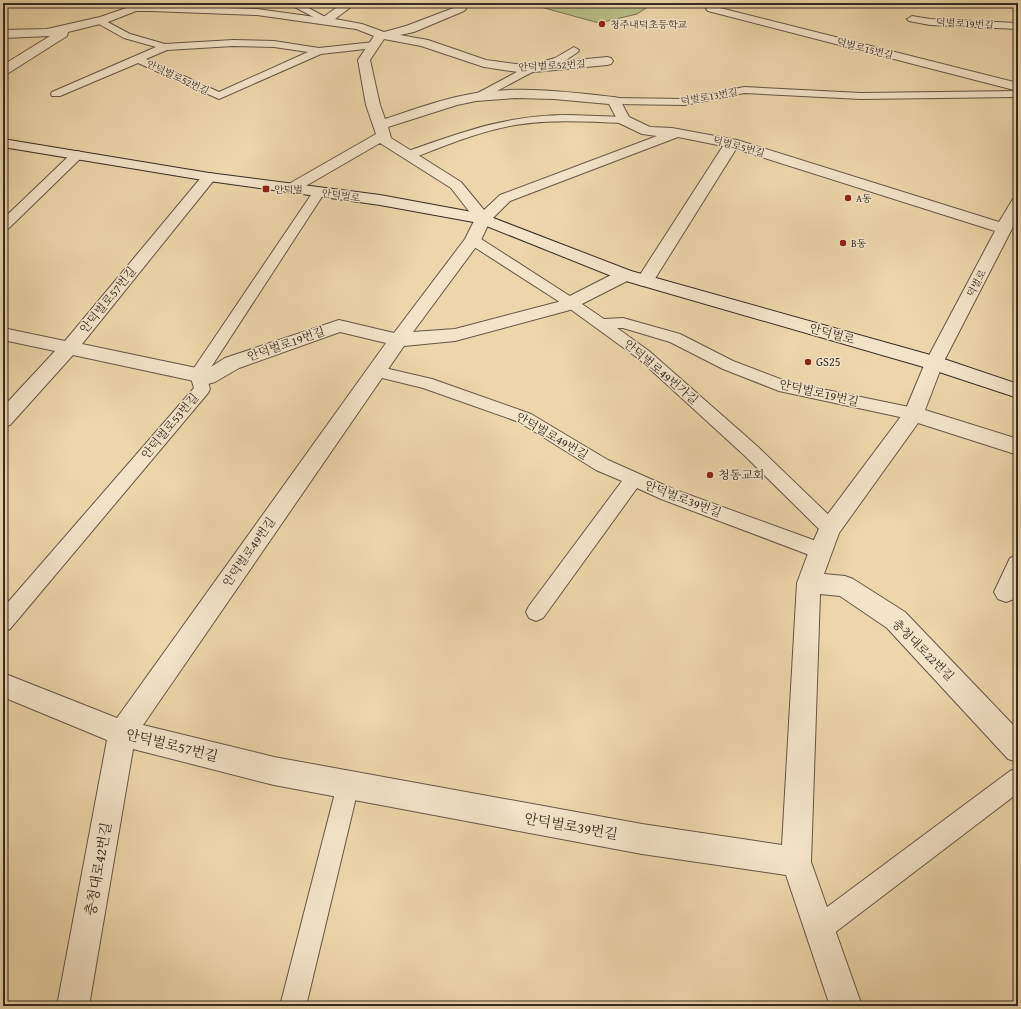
<svg xmlns="http://www.w3.org/2000/svg" width="1021" height="1009" viewBox="0 0 1021 1009" font-family="'Gentium Book Plus','Noto Serif KR',serif">
	<style>
		.green { fill: #b9be88; stroke: #777456 }
		.lines { fill: none; stroke-linecap: round; stroke-linejoin: round }
		.lane-casing { stroke: #635646; stroke-width: 2 }
		.street-casing { stroke: #635646; stroke-width: 2 }
		.secondary-casing { stroke: #352b24; stroke-width: 2 }
		.lane { fill: #f3e4c8; fill-rule: evenodd }
		.street { fill: #f3e4c8; fill-rule: evenodd }
		.secondary { fill: #f3e4c8; fill-rule: evenodd }
		.poi-dot { fill: #8f2418; stroke: #f3e4c8; stroke-width: 1.5 }
		.labels { text-anchor: middle; stroke-width: 3; stroke-linejoin: round; paint-order: stroke }
		.far-street-label { font-size: 10px; fill: #352b24; stroke: #f3e4c8 }
		.far-poi-label { font-size: 10px; fill: #352b24; stroke: #f3e4c8; text-anchor: start }
		.street-label { font-size: 12px; fill: #352b24; stroke: #f3e4c8 }
		.poi-label { font-size: 12px; fill: #352b24; stroke: #f3e4c8; text-anchor: start }
		.near-street-label { font-size: 14px; fill: #352b24; stroke: #f3e4c8 }
	</style>
	<rect width="100%" height="100%" fill="#edd6ab"/>
	<filter id="stains"><feTurbulence type="fractalNoise" baseFrequency=".005" numOctaves="4"/><feColorMatrix values="0 0 0 0 .2 0 0 0 0 .09 0 0 0 0 .02 0 0 0 .5 -.17"/></filter>
	<radialGradient id="worn" r=".72"><stop offset=".6" stop-color="#630" stop-opacity="0"/><stop offset="1" stop-color="#630" stop-opacity=".3"/></radialGradient>
	<path class="green" d="M526 3H654L637 14 599 23Z"/>
	<g class="lines">
		<defs>
			<path id="lane" d="M137 3H149L138 10H132L130 8Z
				M287 3H299L331 20 329 22H323Z
				M912 16 930 19 1018 23V29L930 25 909 21 907 19Z
				M100 18 130 34 165 44 233 40 274 41 319 48 374 42 379 45 374 48 321 54 219 99 138 63 60 96H52L51 94 52 92 156 47 124 38 97 23 95 21ZM233 46 274 47 308 52 219 92 146 59 167 50Z
				M574 47 579 50 578 52 563 62 536 70 482 99H474L473 97 474 95 528 66 555 58Z
				M744 87 861 93 1018 91V97L861 99 744 93 685 105 614 104 609 101 614 98 685 99Z
				M569 115 624 117 630 120 624 123C588 122 551 119 515 125 480 131 446 145 413 158H405L403 155 405 152C463 132 506 115 569 115Z
				M77 151 81 152 83 155 81 158 8 229 3 230V219L73 152Z
				M319 188 323 189 325 192 206 375 210 389 208 393 10 629 3 632V608L194 388 190 375 192 371 315 189Z
				M473 236 478 237 576 300 604 319 623 318 680 334 733 361 788 382 914 408 920 410 922 414 920 418 914 420 779 391 723 369 670 342 623 328H617L649 351 757 446 837 523 839 528 837 533 830 536 823 533 745 456 639 359 566 306 468 243 466 240 468 237Z
				M376 366 432 379 531 414 608 460 673 489 827 545 829 551 827 557 820 559 661 499 637 488 543 618 536 621 529 618 526 612 529 606 622 481 596 470 519 422 423 388 370 375 368 371 370 367Z
				M1018 768V793L829 937 820 941 811 937 807 928 811 919 1010 771Z
				M348 774 356 777 359 785 306 1006H280L337 785 340 777Z"/>
			<path id="street" d="M343 3H356L335 19 362 24 384 32 406 26 456 7H464L466 9 464 11 414 32 400 35 428 40 486 60 524 65 607 57 611 58 613 61 611 64 607 65 524 73 484 67 421 46 384 39 370 60 380 105 385 119C415 109 445 98 476 93 522 86 568 92 614 97L619 98 629 117 650 127 672 128 737 140 999 222 1013 199 1018 197V217L943 363 925 410 1018 439V455L918 423 839 533 824 574 845 576 853 579 905 612 1018 730V762L1008 759 887 628 840 596 820 594 811 862 862 1006H830L786 875 642 854 274 785 133 749 89 1006H57L107 740 3 697V673L117 718 386 343 340 332 239 368 215 382 208 384 73 355 10 425 3 427V407L55 351 3 340V328L65 341 204 174 209 173 214 174 216 177 214 180 82 344 206 370 225 358 339 320 394 333 465 239 475 219 451 188 380 143 297 191 292 193 287 191 284 188 287 185 376 134 366 105 358 60 374 36 356 29 257 15 151 11H136L108 22 68 32 67 36 7 74 3 75V65L50 36 3 38V30L47 29 100 17 135 5 257 9 322 18ZM515 98 554 99 609 104 619 123 642 134 657 136 500 195 484 210 461 182 391 138 388 127 457 105 476 101ZM678 137 723 146 636 281 639 285 645 286 651 285 736 149 995 231 925 363 905 411 822 522 809 551 797 583 782 845 642 824 274 757 143 725 404 346 455 341 570 310 631 279 634 275 631 271 625 270 619 271 558 302 455 329 413 332 481 240 490 221 510 201Z
				M712 6 1018 83V91L708 11 706 9 708 7Z
				M1018 555V592L1014 599 1006 602 998 599 994 592 1010 558Z"/>
			<path id="secondary" d="M3 139 209 173 380 195 483 214 631 271 941 358 1018 384V398L927 368 619 279 479 223 380 205 209 181 3 147Z"/>
		</defs>
		<use href="#lane" class="lane-casing"/>
		<use href="#street" class="street-casing"/>
		<use href="#secondary" class="secondary-casing"/>
		<use href="#lane" class="lane"/>
		<use href="#street" class="street"/>
		<use href="#secondary" class="secondary"/>
	</g>
	<g class="poi-dot">
		<circle cx="602" cy="24" r="4"/>
		<rect x="262" y="185" width="8" height="8" rx="2"/>
		<circle cx="848" cy="198" r="4"/>
		<circle cx="843" cy="243" r="4"/>
		<circle cx="808" cy="362" r="4"/>
		<circle cx="710" cy="475" r="4"/>
	</g>
	<g class="labels">
		<g class="far-street-label">
			<text transform="translate(965 23) rotate(3)" y="4">덕벌로19번길</text>
			<text transform="translate(865 48) rotate(14)" y="4">덕벌로15번길</text>
			<text transform="translate(552 65) rotate(-3)" y="4">안덕벌로52번길</text>
			<text transform="translate(178 77) rotate(25)" y="4">안덕벌로52번길</text>
			<text transform="translate(709 96) rotate(-10)" y="4">덕벌로13번길</text>
			<text transform="translate(739 146) rotate(15)" y="4">덕벌로5번길</text>
			<text transform="translate(341 195) rotate(8)" y="4">안덕벌로</text>
			<text transform="translate(976 283) rotate(-62)" y="4">덕벌로</text>
		</g>
		<g class="far-poi-label">
			<text x="610" y="28">청주내덕초등학교</text>
			<text x="274" y="193">안덕벌</text>
			<text x="856" y="202">A동</text>
			<text x="851" y="247">B동</text>
		</g>
		<g class="street-label">
			<text transform="translate(108 300) rotate(-51)" y="4">안덕벌로57번길</text>
			<text transform="translate(832 334) rotate(16)" y="4">안덕벌로</text>
			<text transform="translate(286 344) rotate(-19)" y="4">안덕벌로19번길</text>
			<text transform="translate(661 372) rotate(40)" y="4">안덕벌로49번가길</text>
			<text transform="translate(819 393) rotate(13)" y="4">안덕벌로19번길</text>
			<text transform="translate(170 426) rotate(-50)" y="4">안덕벌로53번길</text>
			<text transform="translate(552 436) rotate(30)" y="4">안덕벌로49번길</text>
			<text transform="translate(683 499) rotate(21)" y="4">안덕벌로39번길</text>
			<text transform="translate(249 552) rotate(-55)" y="4">안덕벌로49번길</text>
			<text transform="translate(923 650) rotate(45)" y="4">충청대로22번길</text>
		</g>
		<g class="poi-label">
			<text x="816" y="366">GS25</text>
			<text x="718" y="479">청동교회</text>
		</g>
		<g class="near-street-label">
			<text transform="translate(172 745) rotate(14)" y="5">안덕벌로57번길</text>
			<text transform="translate(571 826) rotate(10)" y="5">안덕벌로39번길</text>
			<text transform="translate(98 869) rotate(-80)" y="5">충청대로42번길</text>
		</g>
	</g>
	<rect width="1021" height="1009" fill="none" stroke="#edd6ab" stroke-width="16"/>
	<rect x="4" y="4" width="1013" height="1001" fill="none" stroke="#352b24" stroke-width="2"/>
	<rect x="8" y="8" width="1005" height="993" fill="none" stroke="#352b24"/>
	<rect width="100%" height="100%" filter="url(#stains)"/>
	<rect width="100%" height="100%" fill="url(#worn)"/>
</svg>
